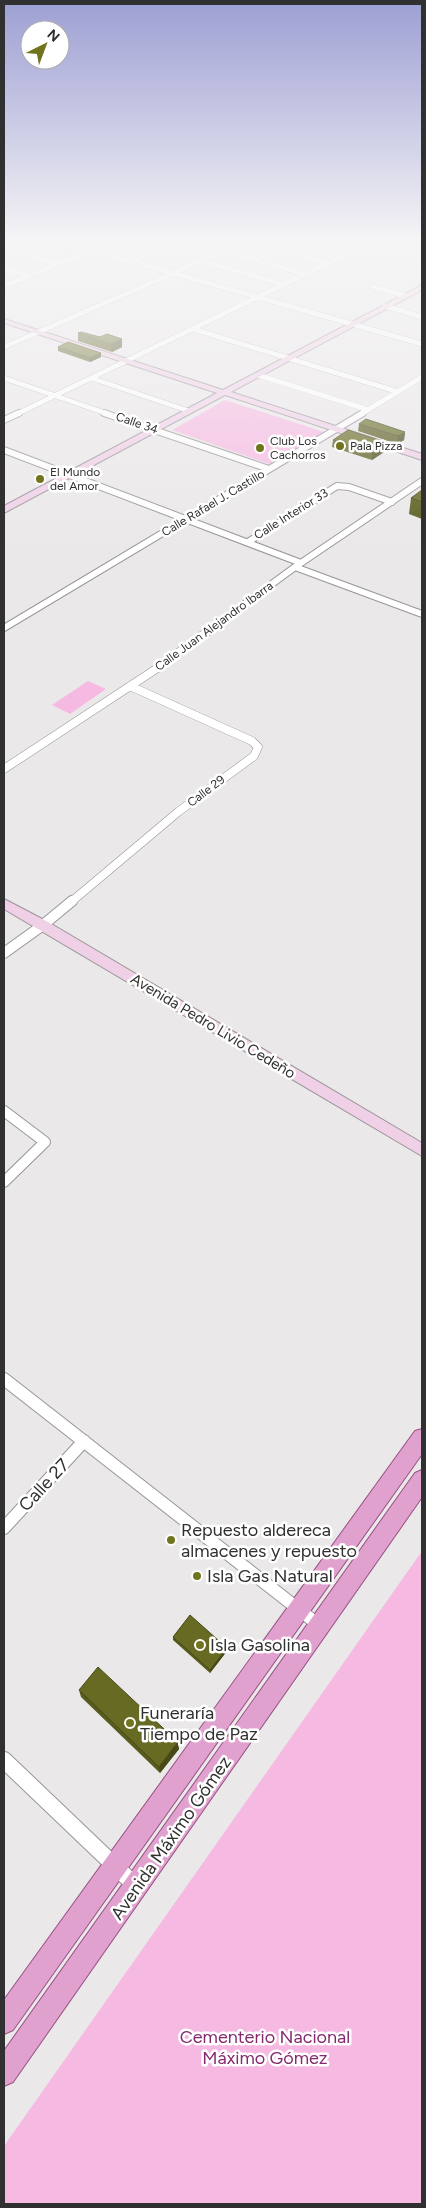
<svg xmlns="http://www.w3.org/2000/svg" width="426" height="2208" viewBox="0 0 426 2208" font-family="Figtree,sans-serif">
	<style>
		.built { fill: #e6dbe2 }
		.green { fill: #f6bae2 }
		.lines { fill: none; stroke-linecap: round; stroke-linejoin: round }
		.street-far5-casing { stroke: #999597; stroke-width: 5.5 }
		.street-far4-casing { stroke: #999597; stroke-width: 8 }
		.street-far3-casing { stroke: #999597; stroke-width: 9 }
		.street-far2-casing { stroke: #999597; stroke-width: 12 }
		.street-far1-casing { stroke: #999597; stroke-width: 14 }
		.street-casing { stroke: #999597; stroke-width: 18 }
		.secondary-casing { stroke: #999597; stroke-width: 2 }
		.primary-casing { stroke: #965183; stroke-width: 2 }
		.street-far5 { stroke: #fff; stroke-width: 5 }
		.street-far4 { stroke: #fff; stroke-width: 6 }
		.street-far3 { stroke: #fff; stroke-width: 8 }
		.street-far2 { stroke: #fff; stroke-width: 10 }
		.street-far1 { stroke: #fff; stroke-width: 12 }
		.street { stroke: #fff; stroke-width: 16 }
		.secondary { fill: #f0d0e7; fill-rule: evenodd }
		.primary { fill: #e1a1cf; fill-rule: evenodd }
		.wall { fill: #585b1d }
		.shaded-wall { fill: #474a18 }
		.building { fill: #666a22; stroke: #474a18 }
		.poi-dot { fill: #70741c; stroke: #fff; stroke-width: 2 }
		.labels { text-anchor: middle; stroke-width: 5; stroke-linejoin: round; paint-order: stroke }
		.far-street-label { font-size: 12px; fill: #313031; stroke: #fff }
		.far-poi-label { font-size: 12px; fill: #313031; stroke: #fff; text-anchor: start }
		.street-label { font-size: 15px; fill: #313031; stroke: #fff }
		.near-street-label { font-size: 18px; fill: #313031; stroke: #fff }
		.near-poi-label { font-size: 18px; fill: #313031; stroke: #fff; text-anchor: start }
		.near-park-label { font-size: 18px; fill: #852a6e; stroke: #fff }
	</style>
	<rect width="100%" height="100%" fill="#ebe8ea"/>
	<path class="built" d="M37 241H54L88 251 59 262 15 249Z"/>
	<path class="green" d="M372 241H422V253Z
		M225 400 324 432 270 464 172 430Z
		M88 681 106 689 70 714 52 705Z
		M422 1551V2204H4V2146Z"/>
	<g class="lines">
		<defs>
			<path id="street-far5" d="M30 241 15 247 12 251 57 264
				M60 241 422 344
				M246 241 328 263
				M302 241 348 253
				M365 241 422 256
				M224 251 305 274
				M133 261 182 241
				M200 261 283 284
				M4 268 29 276
				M4 286 114 241
				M373 287 405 296
				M385 306 422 317
				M193 329 399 392
				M4 347 247 241
				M258 375 369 410
				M4 378 108 414
				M91 378 189 411
				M17 414 371 242
				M361 414 422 377"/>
			<path id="street-far4" d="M104 413 269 469
				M4 420 19 413
				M4 450 301 563
				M248 542 337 486 349 487 392 502
				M295 567 422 614
				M4 628 363 413
				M209 630 295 567 422 481"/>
			<path id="street-far3" d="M4 769 156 669 211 629
				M71 902 178 812 254 756 258 747 252 741 130 686"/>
			<path id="street-far2" d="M4 953 43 925 72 901
				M4 1111 45 1142 4 1182"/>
			<path id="street-far1" d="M4 1379 320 1626
				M4 1528 84 1441"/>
			<path id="street" d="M4 1760 137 1887"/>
			<path id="secondary" d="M422 285V290L231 392 422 454V460L225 395 4 513V506L217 393 4 323V319L223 390Z
				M4 899 48 922 422 1143V1156L4 909Z"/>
			<path id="primary" d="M422 1429V1454L13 2030 4 2034V2000L415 1431Z
				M422 1470V1497L13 2082 4 2086V2051L415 1473Z"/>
		</defs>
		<use href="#street-far5" class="street-far5-casing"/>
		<use href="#street-far4" class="street-far4-casing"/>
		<use href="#street-far3" class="street-far3-casing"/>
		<use href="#street-far2" class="street-far2-casing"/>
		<use href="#street-far1" class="street-far1-casing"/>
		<use href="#street" class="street-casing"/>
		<use href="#secondary" class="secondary-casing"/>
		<use href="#primary" class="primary-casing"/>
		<use href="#street-far5" class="street-far5"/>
		<use href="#street-far4" class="street-far4"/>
		<use href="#street-far3" class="street-far3"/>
		<use href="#street-far2" class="street-far2"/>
		<use href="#street-far1" class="street-far1"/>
		<use href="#street" class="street"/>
		<use href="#secondary" class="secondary"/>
		<use href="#primary" class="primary"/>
	</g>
	<path class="wall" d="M78 333 122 347 112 352 78 341Z
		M58 347 101 353V357L90 362 58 351Z
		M359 424 405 432 404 440 397 444 358 431Z
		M333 440 387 450 372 460 332 447Z
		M422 490V519L409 514 411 498Z
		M173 1637 227 1648V1651L210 1673 173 1640Z
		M79 1690 179 1749 160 1773 81 1697Z"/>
	<path class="shaded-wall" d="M122 339V347L112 352 111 344Z
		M101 353V357L90 362V358Z
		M405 432 404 440 397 444 398 436Z
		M388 443 387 450 372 460V453Z
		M227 1648V1651L210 1673V1670Z
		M178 1742 179 1749 160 1773 159 1767Z"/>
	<path class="building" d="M81 332 100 337 107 334 122 339 111 344 78 333Z
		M68 342 101 353 90 358 58 347Z
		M366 419 405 432 398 436 359 424Z
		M348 430 388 443 372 453 333 440Z
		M422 490V502L411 498Z
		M190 1615 227 1648 210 1670 173 1637Z
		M98 1667 178 1742 159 1767 79 1690Z"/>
	<linearGradient id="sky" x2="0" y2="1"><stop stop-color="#9d9fd3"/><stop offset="0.44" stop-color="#f6f5f6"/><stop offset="1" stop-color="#f6f5f6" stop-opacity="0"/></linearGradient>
	<rect width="426" height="550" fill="url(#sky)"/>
	<g class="poi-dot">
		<circle cx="340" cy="446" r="5"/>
		<circle cx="260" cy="448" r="5"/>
		<circle cx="40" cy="479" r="5"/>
		<circle cx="171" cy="1540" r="5"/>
		<circle cx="197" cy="1576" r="5"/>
		<circle cx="200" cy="1645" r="5"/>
		<circle cx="130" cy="1723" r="5"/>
	</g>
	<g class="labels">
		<g class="far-street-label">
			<text transform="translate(137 423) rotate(19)" y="4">Calle 34</text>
			<text transform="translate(213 503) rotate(-31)" y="4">Calle Rafael J. Castillo</text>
			<text transform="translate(291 514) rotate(-32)" y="4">Calle Interior 33</text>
			<text transform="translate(214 626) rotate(-36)" y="4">Calle Juan Alejandro lbarra</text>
			<text transform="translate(206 791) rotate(-37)" y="4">Calle 29</text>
		</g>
		<g class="far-poi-label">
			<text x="270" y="445">Club Los<tspan x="270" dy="14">Cachorros</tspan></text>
			<text x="350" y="450">Pala Pizza</text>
			<text x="50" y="476">El Mundo<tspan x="50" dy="14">del Amor</tspan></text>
		</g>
		<g class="street-label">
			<text transform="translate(213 1026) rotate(31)" y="5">Avenida Pedro Livio Cedeño</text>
		</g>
		<g class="near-street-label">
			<text transform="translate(44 1485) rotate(-47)" y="6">Calle 27</text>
			<text transform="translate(171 1838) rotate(-55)" y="6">Avenida Máximo Gómez</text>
		</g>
		<g class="near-poi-label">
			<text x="181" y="1536">Repuesto aldereca<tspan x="181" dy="21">almacenes y repuesto</tspan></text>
			<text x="207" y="1582">Isla Gas Natural</text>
			<text x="210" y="1651">Isla Gasolina</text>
			<text x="140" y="1719">Funeraría<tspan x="140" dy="21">Tiempo de Paz</tspan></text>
		</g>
		<g class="near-park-label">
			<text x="265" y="2043">Cementerio Nacional<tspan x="265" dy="21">Máximo Gómez</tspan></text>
		</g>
	</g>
	<rect width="426" height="2208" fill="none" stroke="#313031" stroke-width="10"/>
	<g transform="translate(45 45) rotate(42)"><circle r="24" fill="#ffffff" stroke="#adacad"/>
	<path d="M0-4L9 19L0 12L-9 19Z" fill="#70741c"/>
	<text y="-8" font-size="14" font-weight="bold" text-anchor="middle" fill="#313031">N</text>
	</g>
</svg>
